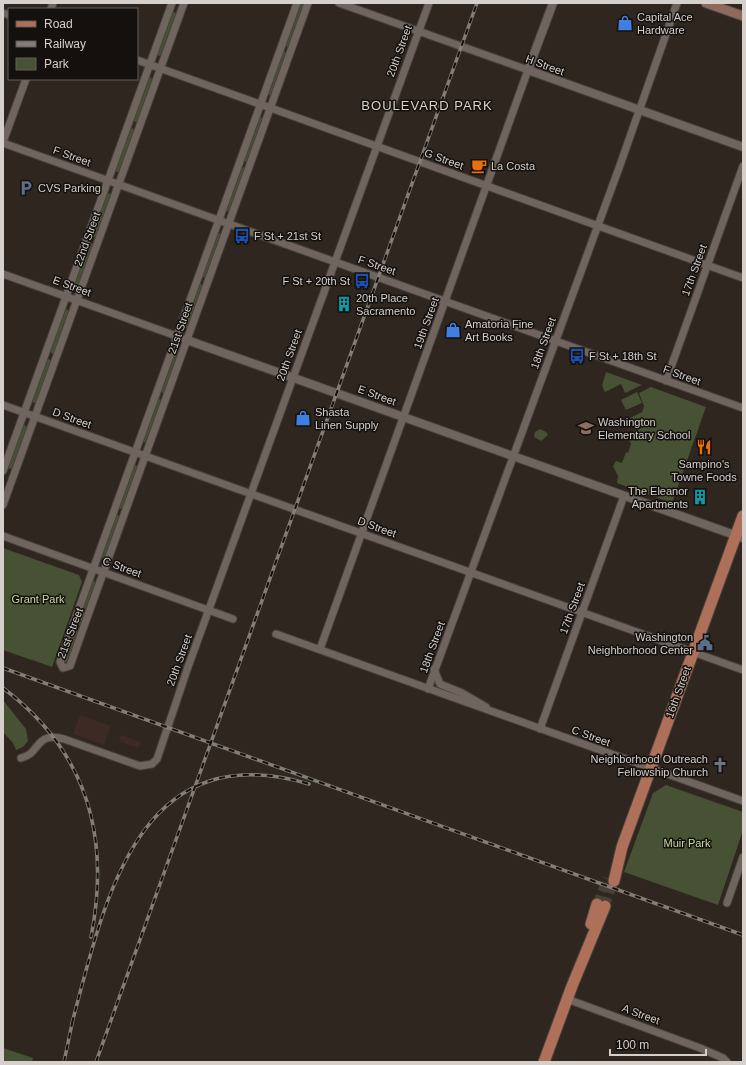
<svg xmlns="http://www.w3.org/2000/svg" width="746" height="1065" viewBox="0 0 746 1065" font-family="Arial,sans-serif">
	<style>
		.industrial { fill: #3d2a25 }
		.green { fill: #475134 }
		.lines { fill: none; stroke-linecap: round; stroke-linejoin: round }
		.secondary-tunnel { stroke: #474039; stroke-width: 9; stroke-dasharray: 9 4.5; stroke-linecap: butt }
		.minor-casing { stroke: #48413c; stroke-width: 9 }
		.tertiary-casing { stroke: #48413c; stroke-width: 10 }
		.secondary-casing { stroke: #48413c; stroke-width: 11 }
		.primary-casing { stroke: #48413c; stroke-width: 13 }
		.minor { stroke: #6f655e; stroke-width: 7 }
		.tertiary { stroke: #6f655e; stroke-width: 8 }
		.secondary { stroke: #8f6a5c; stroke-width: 9 }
		.primary { stroke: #af7059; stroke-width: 11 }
		.rail-casing { stroke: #847d77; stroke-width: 3.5 }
		.rail { stroke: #14100d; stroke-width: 2; stroke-dasharray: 6; stroke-linecap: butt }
		.labels { text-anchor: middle; stroke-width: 3; stroke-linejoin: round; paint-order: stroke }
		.poi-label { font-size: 11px; fill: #d6d0cc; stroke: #14100d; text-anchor: start }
		.street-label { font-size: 11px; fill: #d6d0cc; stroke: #14100d }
		.park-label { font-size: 11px; fill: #c8dea1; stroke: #14100d }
		.quarter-label { font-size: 13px; letter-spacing: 1px; fill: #dcd1c8; stroke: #14100d }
	</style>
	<rect width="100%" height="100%" fill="#2e261f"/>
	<path class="industrial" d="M80 715 111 726 104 745 73 734Z
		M121 735 141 742 138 748 119 741Z"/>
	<path class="green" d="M300 3 304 4 290 46 287 47 285 44Z
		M173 12H175L176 15 161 55 159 56 157 54Z
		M284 51 287 53 271 96H270L268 93Z
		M151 77 152 81 138 121 135 122 133 119 148 79Z
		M261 117 263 119 248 161 245 162 244 159 258 119Z
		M133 128 134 130 120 172H117L115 170 130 129Z
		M244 167 245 168 229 212H228L226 209 241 169Z
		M109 193 111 196 96 237 93 238 92 235 106 195Z
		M220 233 221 235 207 277 204 278 202 275 217 234Z
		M91 243 93 246 78 287 75 288 74 285 89 244Z
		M201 284 203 286 188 328 186 329 184 326 198 286Z
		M67 309 69 311 54 353 52 354 50 351 64 311Z
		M178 349 180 352 165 393H162L161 391 175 350Z
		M49 359 51 361 36 403H34L32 401 46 360Z
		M606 372 642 385 625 393 621 384 605 392 602 386Z
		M651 387 706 407 672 503 617 483 618 476 613 466 616 461 622 463 626 452 628 453 631 444 627 435 634 432 635 430 630 418 642 412 644 406 639 393Z
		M637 392 642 403 626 410 621 400Z
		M160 399 162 402 145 443 143 440 157 400Z
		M23 425H25L27 428 12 468 10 469 8 467Z
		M540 429 546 432 548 435 541 441 534 437 535 432Z
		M136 465 138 468 123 508 120 509 119 506 133 466Z
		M118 515 120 517 105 559H102L101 556 116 516Z
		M3 548 79 575 82 582 52 667 3 650Z
		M95 581 96 584 81 624 79 625 77 622 92 582Z
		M77 631 78 633 68 662 65 663 63 661 74 632Z
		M3 700 26 729 28 741 23 747 16 750 13 743 3 732Z
		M666 785 743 812V830L718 905 624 872 653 793Z
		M3 1048 33 1058 32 1062H3Z"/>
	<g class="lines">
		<path class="secondary-tunnel" d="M597 904 607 878
			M605 906 614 881"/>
		<defs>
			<path id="minor" d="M297 3 73 625 60 662 63 668 70 666 83 629 308 3
				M51 9 53 3
				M3 13 9 15
				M137 60 743 278
				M3 142 26 79
				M3 143 743 408
				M3 274 182 338
				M666 381 743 166
				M3 405 743 670
				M3 471 172 3
				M3 505 184 3
				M3 536 233 619
				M276 634 743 801
				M320 649 528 70 339 3
				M434 669 440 684 462 693 486 707
				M428 689 619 168 677 3
				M540 729 624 496
				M21 758C41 754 34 731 64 739L140 766 152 764 157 759 188 667 429 3
				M727 903 743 857
				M567 999 700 1048 723 1058 727 1062"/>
			<path id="tertiary" d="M553 3 528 70 743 147
				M187 340 743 538"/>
			<path id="secondary" d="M706 3 743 16"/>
			<path id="primary" d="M614 881 622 847 743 516
				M591 924 597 904
				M544 1062 572 986 605 906"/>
		</defs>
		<use href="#minor" class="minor-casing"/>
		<use href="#tertiary" class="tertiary-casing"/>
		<use href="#secondary" class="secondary-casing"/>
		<use href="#primary" class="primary-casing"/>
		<use href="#minor" class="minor"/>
		<use href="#tertiary" class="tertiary"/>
		<use href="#secondary" class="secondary"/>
		<use href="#primary" class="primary"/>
		<defs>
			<path id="rail" d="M3 668 743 935
				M3 688C87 751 111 836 91 937
				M72 1023C105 899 138 734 309 784
				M64 1062 73 1019
				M96 1062 477 3"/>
		</defs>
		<use href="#rail" class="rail-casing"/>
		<use href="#rail" class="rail"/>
	</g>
	<defs>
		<symbol id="shop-bare" viewBox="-9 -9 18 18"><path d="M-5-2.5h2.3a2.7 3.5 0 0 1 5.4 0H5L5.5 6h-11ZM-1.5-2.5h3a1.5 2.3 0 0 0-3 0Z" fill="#3f7fe0" stroke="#14100d" stroke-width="2.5" paint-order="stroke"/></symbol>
		<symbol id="cafe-bare" viewBox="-9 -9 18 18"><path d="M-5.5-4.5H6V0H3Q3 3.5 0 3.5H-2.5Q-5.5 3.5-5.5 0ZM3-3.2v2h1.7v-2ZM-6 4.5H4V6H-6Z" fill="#e8710a" stroke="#14100d" stroke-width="2.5" paint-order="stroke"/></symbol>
		<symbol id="parking-bare" viewBox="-9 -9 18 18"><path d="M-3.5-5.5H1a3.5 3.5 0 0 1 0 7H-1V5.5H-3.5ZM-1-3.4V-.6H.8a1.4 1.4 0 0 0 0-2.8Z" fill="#5c6f8a" stroke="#14100d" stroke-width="2.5" paint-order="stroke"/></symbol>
		<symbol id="bus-bare" viewBox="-9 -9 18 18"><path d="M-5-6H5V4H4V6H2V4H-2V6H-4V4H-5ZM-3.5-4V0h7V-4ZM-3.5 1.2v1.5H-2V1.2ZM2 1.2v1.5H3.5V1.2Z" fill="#1a4fb4" stroke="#14100d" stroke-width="2.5" paint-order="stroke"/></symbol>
		<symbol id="building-bare" viewBox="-9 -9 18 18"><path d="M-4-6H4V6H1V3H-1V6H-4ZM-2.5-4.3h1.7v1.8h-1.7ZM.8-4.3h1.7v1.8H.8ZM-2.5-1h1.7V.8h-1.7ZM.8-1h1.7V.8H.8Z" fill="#0f9aa8" stroke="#14100d" stroke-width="2.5" paint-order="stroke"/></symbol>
		<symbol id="school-bare" viewBox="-9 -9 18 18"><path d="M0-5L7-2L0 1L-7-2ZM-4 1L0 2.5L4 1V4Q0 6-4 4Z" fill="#8d6e63" stroke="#14100d" stroke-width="2.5" paint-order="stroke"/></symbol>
		<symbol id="restaurant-bare" viewBox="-9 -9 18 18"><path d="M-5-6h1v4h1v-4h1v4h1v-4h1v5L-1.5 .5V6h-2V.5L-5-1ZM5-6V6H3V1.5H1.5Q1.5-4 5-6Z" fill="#e8710a" stroke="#14100d" stroke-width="2.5" paint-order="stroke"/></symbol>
		<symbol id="civic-bare" viewBox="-9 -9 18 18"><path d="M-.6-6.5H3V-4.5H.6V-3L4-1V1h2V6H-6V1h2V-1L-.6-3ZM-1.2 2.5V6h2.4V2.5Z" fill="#5c6f8a" stroke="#14100d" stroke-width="2.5" paint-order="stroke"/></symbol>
		<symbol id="church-bare" viewBox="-9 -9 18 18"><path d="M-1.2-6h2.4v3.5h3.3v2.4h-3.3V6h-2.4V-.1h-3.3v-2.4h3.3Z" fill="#6b7280" stroke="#14100d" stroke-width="2.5" paint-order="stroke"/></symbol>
	</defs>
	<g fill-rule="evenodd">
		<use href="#shop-bare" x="614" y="12" width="22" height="22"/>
		<use href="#cafe-bare" x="468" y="155" width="22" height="22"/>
		<use href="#parking-bare" x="15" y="177" width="22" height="22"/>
		<use href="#bus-bare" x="231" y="225" width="22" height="22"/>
		<use href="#bus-bare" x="351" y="270" width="22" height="22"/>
		<use href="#building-bare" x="333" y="293" width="22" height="22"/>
		<use href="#shop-bare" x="442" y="319" width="22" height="22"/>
		<use href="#bus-bare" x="566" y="345" width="22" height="22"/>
		<use href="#shop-bare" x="292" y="407" width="22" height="22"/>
		<use href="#school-bare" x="575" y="417" width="22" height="22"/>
		<use href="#restaurant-bare" x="693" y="436" width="22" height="22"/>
		<use href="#building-bare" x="689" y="486" width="22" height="22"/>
		<use href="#civic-bare" x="694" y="632" width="22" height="22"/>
		<use href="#church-bare" x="709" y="754" width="22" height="22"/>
	</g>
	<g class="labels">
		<g class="poi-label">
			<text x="637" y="21">Capital Ace<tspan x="637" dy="13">Hardware</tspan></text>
			<text x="491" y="170">La Costa</text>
			<text x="38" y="192">CVS Parking</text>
			<text x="254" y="240">F St + 21st St</text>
			<text x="350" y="285" text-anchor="end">F St + 20th St</text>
			<text x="356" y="302">20th Place<tspan x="356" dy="13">Sacramento</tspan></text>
			<text x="465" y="328">Amatoria Fine<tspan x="465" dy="13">Art Books</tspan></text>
			<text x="589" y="360">F St + 18th St</text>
			<text x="315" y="416">Shasta<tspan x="315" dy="13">Linen Supply</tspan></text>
			<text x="598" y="426">Washington<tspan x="598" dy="13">Elementary School</tspan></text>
			<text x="704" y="468" text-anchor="middle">Sampino's<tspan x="704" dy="13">Towne Foods</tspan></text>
			<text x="688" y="495" text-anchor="end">The Eleanor<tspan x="688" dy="13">Apartments</tspan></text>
			<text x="693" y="641" text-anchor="end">Washington<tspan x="693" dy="13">Neighborhood Center</tspan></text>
			<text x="708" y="763" text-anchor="end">Neighborhood Outreach<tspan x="708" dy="13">Fellowship Church</tspan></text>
		</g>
		<g class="street-label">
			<text transform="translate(399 51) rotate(-70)" y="4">20th Street</text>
			<text transform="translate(545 65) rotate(20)" y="4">H Street</text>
			<text transform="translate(72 156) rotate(20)" y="4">F Street</text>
			<text transform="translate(444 159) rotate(20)" y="4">G Street</text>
			<text transform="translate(87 239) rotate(-70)" y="4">22nd Street</text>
			<text transform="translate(377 265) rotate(19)" y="4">F Street</text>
			<text transform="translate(694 270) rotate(-70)" y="4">17th Street</text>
			<text transform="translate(72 286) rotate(20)" y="4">E Street</text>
			<text transform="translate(426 323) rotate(-70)" y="4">19th Street</text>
			<text transform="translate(180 328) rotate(-71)" y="4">21st Street</text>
			<text transform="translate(543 343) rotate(-70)" y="4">18th Street</text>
			<text transform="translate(289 355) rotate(-70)" y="4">20th Street</text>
			<text transform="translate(682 375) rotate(20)" y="4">F Street</text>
			<text transform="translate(377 395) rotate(20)" y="4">E Street</text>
			<text transform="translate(72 418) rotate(20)" y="4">D Street</text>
			<text transform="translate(377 527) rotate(20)" y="4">D Street</text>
			<text transform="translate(122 567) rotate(20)" y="4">C Street</text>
			<text transform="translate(572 608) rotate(-70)" y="4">17th Street</text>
			<text transform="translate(70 633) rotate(-69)" y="4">21st Street</text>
			<text transform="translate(432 647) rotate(-70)" y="4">18th Street</text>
			<text transform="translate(179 660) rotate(-70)" y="4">20th Street</text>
			<text transform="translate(678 692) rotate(-70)" y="4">16th Street</text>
			<text transform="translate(591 736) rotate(20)" y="4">C Street</text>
			<text transform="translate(641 1014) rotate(20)" y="4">A Street</text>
		</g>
		<g class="park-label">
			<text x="38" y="603">Grant Park</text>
			<text x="687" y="847">Muir Park</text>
		</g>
		<g class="quarter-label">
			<text x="427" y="110">BOULEVARD PARK</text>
		</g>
	</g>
	<rect width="746" height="1065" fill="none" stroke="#d6d0cc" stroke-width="8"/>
	<rect x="8" y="8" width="130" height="72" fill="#14100d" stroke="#625d59"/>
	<rect x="16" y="21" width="20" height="6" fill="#af7059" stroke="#625d59"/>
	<text x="44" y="28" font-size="12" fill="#d6d0cc">Road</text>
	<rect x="16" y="41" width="20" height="6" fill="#847d77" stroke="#625d59"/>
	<text x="44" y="48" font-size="12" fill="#d6d0cc">Railway</text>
	<rect x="16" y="58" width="20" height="12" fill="#475134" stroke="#625d59"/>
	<text x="44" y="68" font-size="12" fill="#d6d0cc">Park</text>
	<path d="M610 1049v6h96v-6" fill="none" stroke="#d6d0cc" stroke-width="2"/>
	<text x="616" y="1049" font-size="12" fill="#d6d0cc" stroke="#14100d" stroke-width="3" paint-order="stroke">100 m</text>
</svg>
